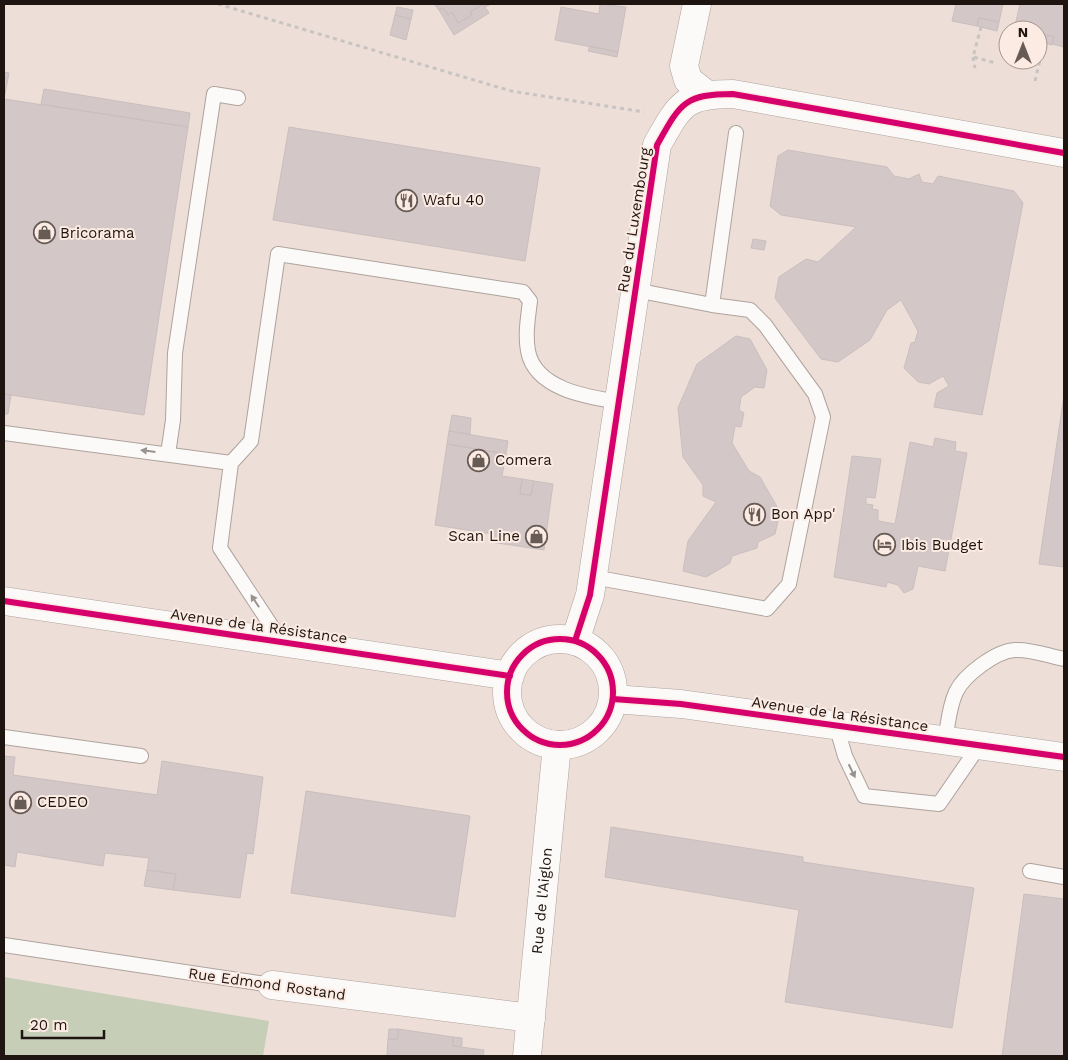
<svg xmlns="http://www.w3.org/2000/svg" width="1068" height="1060" viewBox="0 0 1068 1060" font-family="'Work Sans',sans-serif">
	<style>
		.green { fill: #c7ceb7 }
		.building { fill: #d3c8c7; stroke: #cabebe }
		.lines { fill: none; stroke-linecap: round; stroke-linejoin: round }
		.lane-casing { stroke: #aea39d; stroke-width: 16 }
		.street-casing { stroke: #aea39d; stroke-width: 29 }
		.secondary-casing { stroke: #aea39d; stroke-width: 29 }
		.path { stroke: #c8c4c1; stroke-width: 3; stroke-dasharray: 4 4; stroke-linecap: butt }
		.lane { stroke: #fcfaf9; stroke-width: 14 }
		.street { stroke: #fcfaf9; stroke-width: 28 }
		.secondary { stroke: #fcfaf9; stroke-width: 28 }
		.cycleway-casing { stroke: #fcebe3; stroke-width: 9 }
		.cycleway { stroke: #d6006c; stroke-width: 6 }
		.oneway { fill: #999390 }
		.labels { text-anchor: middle; stroke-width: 4; stroke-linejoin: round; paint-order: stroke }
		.poi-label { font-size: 15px; fill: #1f1510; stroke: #fcebe3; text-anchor: start }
		.street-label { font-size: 15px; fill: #1f1510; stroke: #fcebe3 }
	</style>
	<rect width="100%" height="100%" fill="#edded7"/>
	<path class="green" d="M4 977 269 1021 263 1056H4Z"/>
	<path class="building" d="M434 4H491L485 7 483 4 470 12 472 15 458 23 452 12 448 15 443 8 439 10Z
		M483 4 489 13 454 35 439 10 443 8 448 15 452 12 458 23 472 15 470 12Z
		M600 4 626 7 618 52 555 40 561 7 599 14Z
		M956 4H1003L999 22 979 18 977 26 952 21Z
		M1020 4H1064V47L1052 44 1054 37 1039 33 1038 35V30H1014Z
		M397 7 413 10 411 19 395 15Z
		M395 15 411 19 406 40 390 35Z
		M979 18 999 22 997 31 977 26Z
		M1039 33 1054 37 1052 45 1038 41Z
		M590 46 618 52 617 57 588 51Z
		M4 72 9 73 4 99 188 127 144 415 4 394Z
		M44 89 190 113 188 127 41 104Z
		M289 127 540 168 525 261 273 220Z
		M788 150 887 167 894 176 909 179 919 174 922 182 933 184 938 176 1014 191 1023 203 982 415 934 407 937 393 949 386 943 376 929 384 918 382 904 368 911 343 915 342 918 331 901 300 887 310 870 340 838 362 821 359 775 298 779 277 806 259 818 262 856 227 781 215 770 206 778 156Z
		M753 239 766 241 764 250 751 248Z
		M736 336 750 339 767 370 764 388 755 387 741 397 739 410 744 413 741 427 735 426 732 443 749 471 760 477 780 512 775 534 758 542 757 548 732 556 730 563 706 577 683 571 688 541 716 502 703 496V485L683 457 678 408 697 364Z
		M4 394 11 395 8 414H4Z
		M1064 395V567L1039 564Z
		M452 415 471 418 470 434 449 431Z
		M449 431 508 441 506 454 447 444Z
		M935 438 956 442 955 451 967 453 945 571 918 566 913 589 904 593 898 585 887 582 886 587 834 577 852 456 881 459 875 498 866 497V504L873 505 872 509 878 510V521L895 524 910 442 933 447Z
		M447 444 506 454 502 476 522 479 520 494 531 495 534 481 553 484 544 550 491 542 492 534 435 525Z
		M522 479 534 481 531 495 520 494Z
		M4 756 15 757 13 775 157 795 162 761 263 777 253 854 247 853 240 898 173 890 176 874 147 870 149 858 105 853 103 866 17 852 15 867 4 865Z
		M306 791 470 816 455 917 291 893Z
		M611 827 803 857V862L974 888 952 1028 785 1002 799 910 605 877Z
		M147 870 176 874 173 890 144 886Z
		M1024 894 1064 899V1056H1002Z
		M389 1029H398V1039H388Z
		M398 1029 453 1037V1046L484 1050 483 1056H387L388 1039H398Z
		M453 1037 462 1038V1046H453Z"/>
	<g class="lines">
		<defs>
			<path id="lane" d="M635 290 712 305
				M4 433 231 463
				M168 454 173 420 175 353 214 94 238 98
				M593 577 767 609 789 584 823 417 815 394 765 325 750 310 712 305 736 133
				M282 642 220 548 231 463 251 441 278 254 523 292 530 301C528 318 525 334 528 351 535 389 587 397 619 402
				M836 725 845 756 864 796 939 804 979 746
				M4 737 141 756
				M945 741C948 724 949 707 956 692 964 675 996 651 1015 650 1030 649 1049 656 1064 659
				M1030 871 1064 877
				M4 945 272 985"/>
			<g id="street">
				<path d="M697 4 684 66 688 80 706 94"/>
				<path d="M575 641 590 595 657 145C680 104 684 94 733 94L1064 153"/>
				<path d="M272 985 531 1018"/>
				<path id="s1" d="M527 1056 557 745"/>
			</g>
			<path id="secondary" d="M4 601 510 676
				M507 692a53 53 0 1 1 106 0a53 53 0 1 1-106 0Z
				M613 699 681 704 1064 757"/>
		</defs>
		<use href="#lane" class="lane-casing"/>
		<use href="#street" class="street-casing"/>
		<use href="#secondary" class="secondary-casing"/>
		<path class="path" d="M218 4 511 91 644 112
			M981 27 973 57 996 63
			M973 57 975 68
			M1035 81 1044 43"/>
		<use href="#lane" class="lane"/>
		<use href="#street" class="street"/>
		<use href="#secondary" class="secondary"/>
		<defs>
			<path id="cycleway" d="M4 601 510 676
				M507 692a53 53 0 1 1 106 0a53 53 0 1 1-106 0Z
				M575 641 590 595 657 145C680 104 684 94 733 94L1064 153
				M613 699 681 704 1064 757"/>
		</defs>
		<use href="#cycleway" class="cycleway-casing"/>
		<use href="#cycleway" class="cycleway"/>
	</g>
	<defs><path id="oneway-solid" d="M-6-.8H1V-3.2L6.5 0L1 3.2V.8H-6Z" transform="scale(1.25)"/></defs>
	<g class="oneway">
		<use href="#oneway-solid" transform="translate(148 451) rotate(-173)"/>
		<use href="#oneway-solid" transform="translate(255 601) rotate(-123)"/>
		<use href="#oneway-solid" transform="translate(852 771) rotate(64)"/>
	</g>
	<defs>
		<symbol id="restaurant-ring" viewBox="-11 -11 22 22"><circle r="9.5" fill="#fcebe3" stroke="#675b56" stroke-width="1.5"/><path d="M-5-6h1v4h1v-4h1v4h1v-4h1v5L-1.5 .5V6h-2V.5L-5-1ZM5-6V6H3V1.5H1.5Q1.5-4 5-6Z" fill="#675b56"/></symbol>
		<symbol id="shop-ring" viewBox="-11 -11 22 22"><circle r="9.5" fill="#fcebe3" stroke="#675b56" stroke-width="1.5"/><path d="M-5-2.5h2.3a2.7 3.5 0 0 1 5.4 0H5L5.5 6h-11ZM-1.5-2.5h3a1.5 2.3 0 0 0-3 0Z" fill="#675b56"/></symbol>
		<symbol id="hotel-ring" viewBox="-11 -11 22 22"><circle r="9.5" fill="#fcebe3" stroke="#675b56" stroke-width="1.5"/><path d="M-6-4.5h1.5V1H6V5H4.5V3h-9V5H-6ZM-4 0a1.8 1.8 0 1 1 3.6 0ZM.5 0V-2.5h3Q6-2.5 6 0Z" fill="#675b56"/></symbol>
	</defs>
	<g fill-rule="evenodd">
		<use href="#restaurant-ring" x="394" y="188" width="25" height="25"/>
		<use href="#shop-ring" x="32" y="220" width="25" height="25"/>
		<use href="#shop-ring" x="466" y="448" width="25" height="25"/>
		<use href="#restaurant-ring" x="742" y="502" width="25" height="25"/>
		<use href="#shop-ring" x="524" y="524" width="25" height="25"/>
		<use href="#hotel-ring" x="872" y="532" width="25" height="25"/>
		<use href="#shop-ring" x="8" y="790" width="25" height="25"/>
	</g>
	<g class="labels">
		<g class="poi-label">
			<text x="423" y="205">Wafu 40</text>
			<text x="60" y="238">Bricorama</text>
			<text x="495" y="465">Comera</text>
			<text x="771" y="519">Bon App'</text>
			<text x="520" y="541" text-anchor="end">Scan Line</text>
			<text x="901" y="550">Ibis Budget</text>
			<text x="37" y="807">CEDEO</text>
		</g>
		<g class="street-label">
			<text transform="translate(634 220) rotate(-81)" y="5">Rue du Luxembourg</text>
			<text transform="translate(259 626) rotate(8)" y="5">Avenue de la Résistance</text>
			<text transform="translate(840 714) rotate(8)" y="5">Avenue de la Résistance</text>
			<text dy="5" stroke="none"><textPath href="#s1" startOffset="156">Rue de l'Aiglon</textPath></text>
			<text transform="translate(267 984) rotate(8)" y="5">Rue Edmond Rostand</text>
		</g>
	</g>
	<rect width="1068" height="1060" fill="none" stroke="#1f1510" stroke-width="10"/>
	<g transform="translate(1023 45)"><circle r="24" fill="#fcebe3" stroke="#a4958f"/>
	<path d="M0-4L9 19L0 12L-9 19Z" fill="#675b56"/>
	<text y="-8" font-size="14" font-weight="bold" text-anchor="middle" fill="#1f1510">N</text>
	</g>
	<path d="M22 1030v8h82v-8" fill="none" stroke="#1f1510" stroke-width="2.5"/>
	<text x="30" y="1030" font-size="15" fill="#1f1510" stroke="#fcebe3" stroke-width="4" paint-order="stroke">20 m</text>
</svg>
